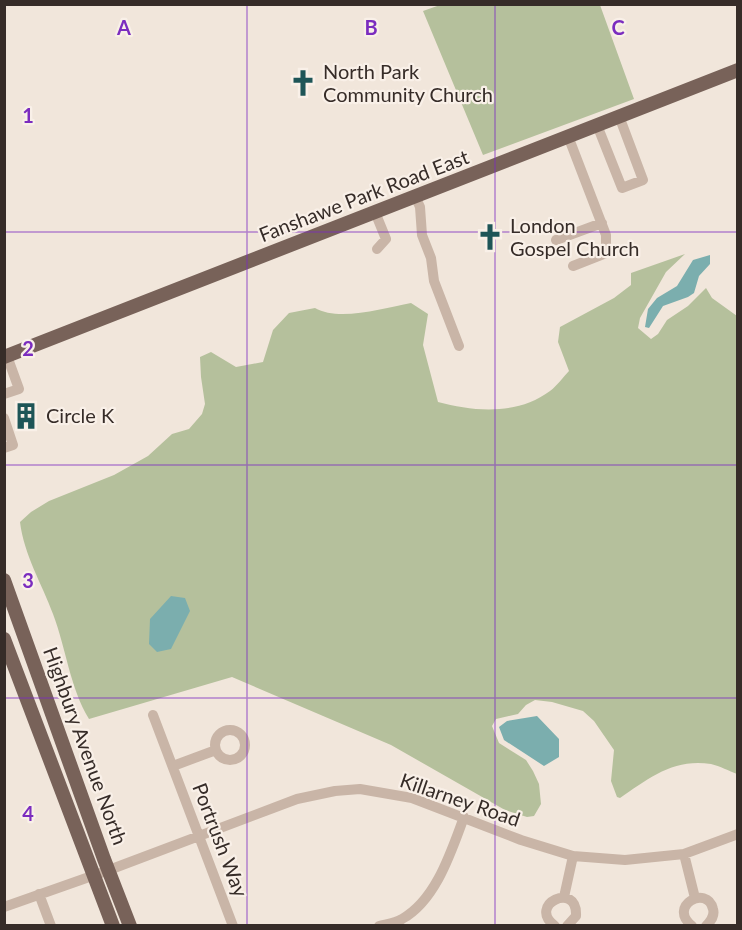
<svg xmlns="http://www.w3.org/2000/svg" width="742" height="930" viewBox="0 0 742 930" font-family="Lato,sans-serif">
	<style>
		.green { fill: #b5c09c }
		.water { fill: #7baeae }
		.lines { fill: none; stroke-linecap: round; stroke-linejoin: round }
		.minor { stroke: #c9b5a7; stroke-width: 10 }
		.major { stroke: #786259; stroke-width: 14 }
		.grid { fill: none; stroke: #7b2cbf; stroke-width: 1.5; stroke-opacity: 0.55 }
		.labels { text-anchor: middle; stroke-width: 4.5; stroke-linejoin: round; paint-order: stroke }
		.poi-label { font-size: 20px; fill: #362c28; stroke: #f9f0e8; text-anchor: start }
		.street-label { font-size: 20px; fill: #362c28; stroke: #f9f0e8 }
		.grid-label { font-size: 20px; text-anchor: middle; font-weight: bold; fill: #7b2cbf; stroke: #f9f0e8; stroke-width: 4.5; stroke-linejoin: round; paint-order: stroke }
	</style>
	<rect width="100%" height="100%" fill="#f1e6db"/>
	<path class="green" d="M440 5H600L634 99 483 155 423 11Z
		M685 254 666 272 640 318 638 328 651 339 658 334 667 320 688 306 706 288 712 298 737 316V774C729 771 720 766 711 764 674 758 649 778 620 798L617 797 611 781 614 750 594 721 583 711 552 702 535 700 526 705 518 714 496 719 492 726 499 743 526 760 533 771 539 784 541 804 534 816 527 817 505 810 391 745 232 677 89 719C70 688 66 648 53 614 42 584 24 555 20 522L31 512 49 501 114 475 148 456 172 434 189 429 202 414 205 404 201 377 200 357 211 352 236 367 263 362 273 330 289 313 315 308C339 322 384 308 411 303L428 314 423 345 438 402C475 412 518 415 550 391 557 386 563 377 569 371L558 342 560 327 614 298 631 285V273Z"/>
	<path class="water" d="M710 255V264L699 276 694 293 688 297 663 306 649 328 645 327 648 309 657 298 677 286 693 260Z
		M171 596 185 598 190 611 171 649 157 652 149 644 150 619Z
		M537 716 559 739V757L544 766 504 740 499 727 507 721Z"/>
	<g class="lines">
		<path class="minor" d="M597 125 622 188 643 180 619 116
			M568 136 606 235V253L573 266
			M415 196 420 207 422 235 431 258 434 281 459 346
			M375 212 386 239 377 249
			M556 240 602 223
			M4 394 19 389 7 356
			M4 418 13 445 4 448
			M153 715 233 926
			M215 745a15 15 0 1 1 30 0a15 15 0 1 1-30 0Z
			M173 766 216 750
			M684 854 695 898
			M39 894 51 926
			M564 897 573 856
			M4 907 109 870 297 799 335 791 360 789 412 798 521 840 573 856 625 860 684 854 738 834
			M379 926C387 924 396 923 402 919 436 900 451 852 464 817
			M555 926C526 905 578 880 576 916L567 926
			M692 926C667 906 707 884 713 909 715 916 711 921 706 926"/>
		<path class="major" d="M4 357 738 70
			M4 580 104 859 130 926
			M4 639 113 926"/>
	</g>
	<path class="grid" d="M247 4V926M495 4V926M4 232H738M4 465H738M4 698H738"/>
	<defs>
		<symbol id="church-bare" viewBox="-9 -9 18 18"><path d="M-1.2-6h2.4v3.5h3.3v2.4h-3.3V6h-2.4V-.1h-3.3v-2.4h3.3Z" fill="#1e5557" stroke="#f9f0e8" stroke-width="2.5" paint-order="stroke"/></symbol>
		<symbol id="building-bare" viewBox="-9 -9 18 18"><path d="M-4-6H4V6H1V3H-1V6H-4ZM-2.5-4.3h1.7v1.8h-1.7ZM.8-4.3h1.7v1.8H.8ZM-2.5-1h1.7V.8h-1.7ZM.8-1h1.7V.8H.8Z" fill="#1e5557" stroke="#f9f0e8" stroke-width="2.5" paint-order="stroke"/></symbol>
	</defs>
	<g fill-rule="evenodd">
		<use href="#church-bare" x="284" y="64" width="38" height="38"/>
		<use href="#church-bare" x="471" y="218" width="38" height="38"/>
		<use href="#building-bare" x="7" y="397" width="38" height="38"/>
	</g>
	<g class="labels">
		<g class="poi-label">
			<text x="323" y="79">North Park<tspan x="323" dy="23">Community Church</tspan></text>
			<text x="510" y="233">London<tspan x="510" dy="23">Gospel Church</tspan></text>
			<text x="46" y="423">Circle K</text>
		</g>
		<g class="street-label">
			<text transform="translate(364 196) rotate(-21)" y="7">Fanshawe Park Road East</text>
			<text transform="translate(85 746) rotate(70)" y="7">Highbury Avenue North</text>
			<text transform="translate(460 800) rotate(19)" y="7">Killarney Road</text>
			<text transform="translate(220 840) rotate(69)" y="7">Portrush Way</text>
		</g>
	</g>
	<g class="grid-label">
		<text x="124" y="35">A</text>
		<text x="371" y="35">B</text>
		<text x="618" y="35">C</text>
		<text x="28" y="123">1</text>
		<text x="28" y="356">2</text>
		<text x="28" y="588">3</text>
		<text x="28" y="821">4</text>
	</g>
	<rect width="742" height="930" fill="none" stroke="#362c28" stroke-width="12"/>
</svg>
